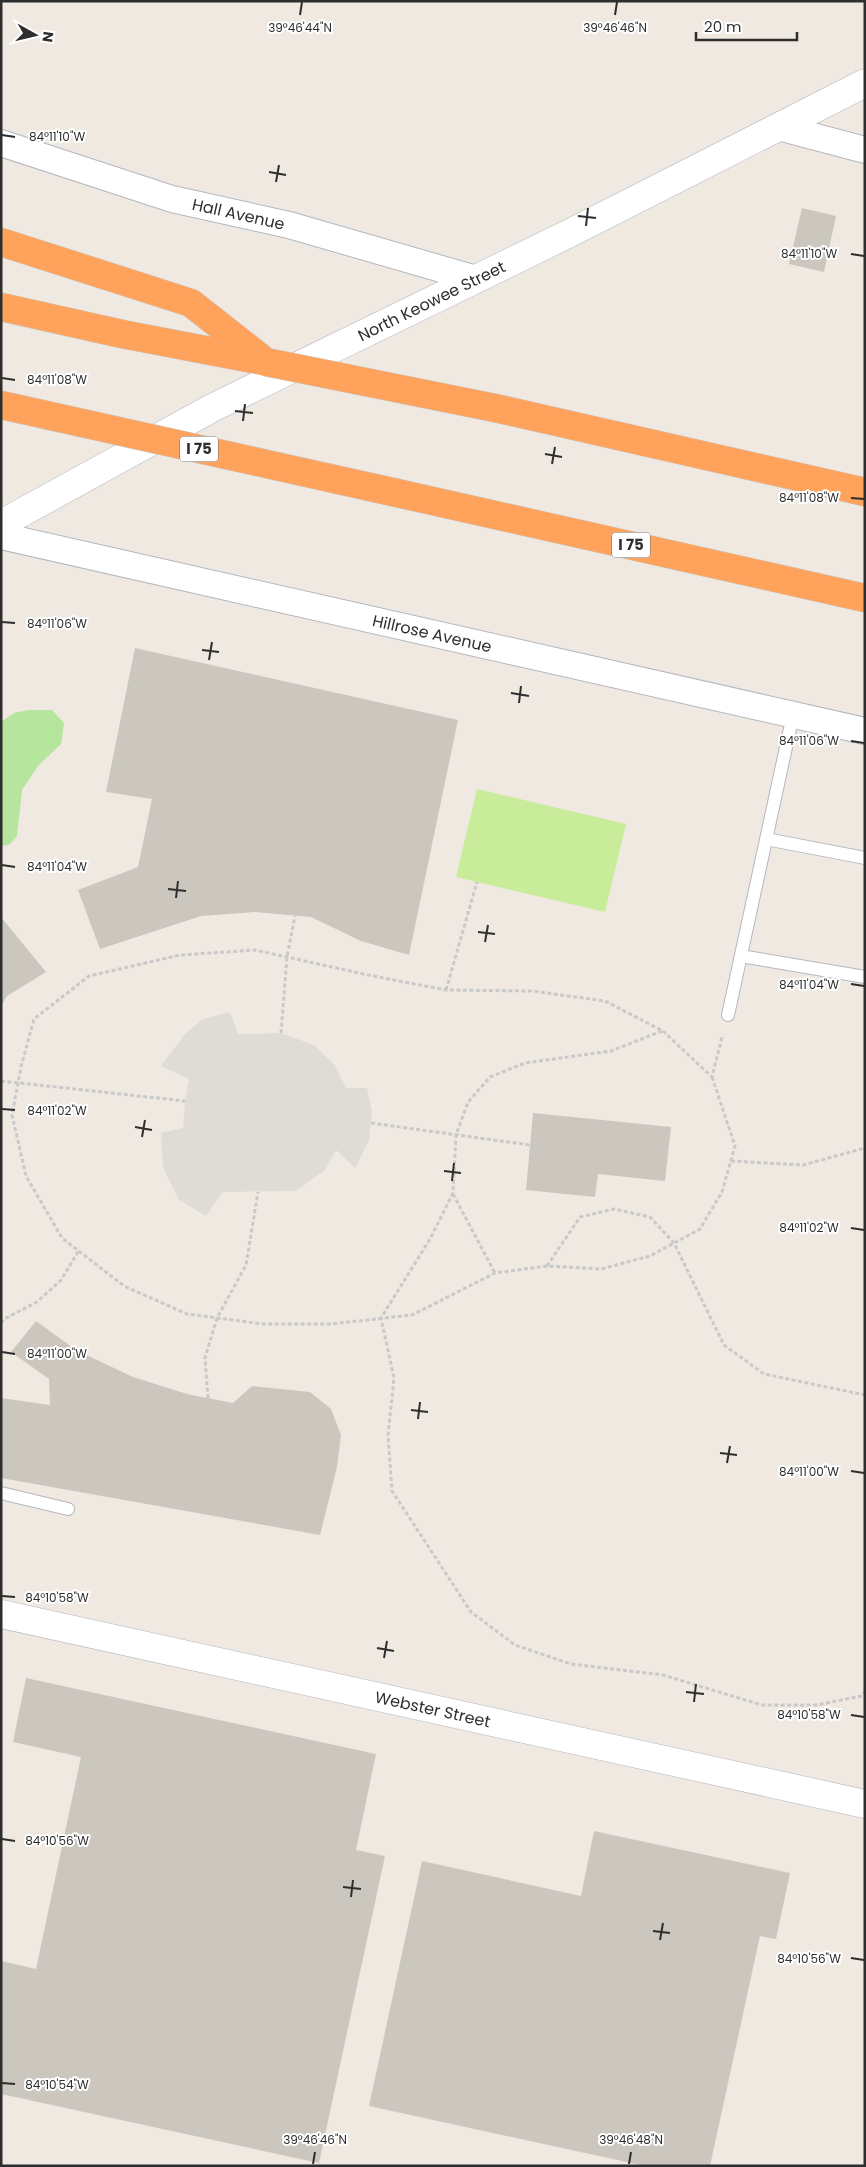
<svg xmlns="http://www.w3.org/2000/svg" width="866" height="2167" viewBox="0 0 866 2167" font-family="Poppins,sans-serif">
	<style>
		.green { fill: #b6e59e }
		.pitch { fill: #c9ec9a }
		.plaza { fill: #dfdcd8 }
		.building { fill: #cbc7bf }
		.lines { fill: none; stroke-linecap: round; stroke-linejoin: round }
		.service-casing { stroke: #b4b7c1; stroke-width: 14 }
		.minor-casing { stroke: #b4b7c1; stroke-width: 28 }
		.tertiary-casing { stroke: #b4b7c1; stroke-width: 29 }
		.secondary-casing { stroke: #b4b7c1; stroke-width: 29 }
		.motorway-casing { stroke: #c9c9c9; stroke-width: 29 }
		.path { stroke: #c9c9c9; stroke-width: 3; stroke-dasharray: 4 2.5; stroke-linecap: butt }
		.service { stroke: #fff; stroke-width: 12 }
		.minor { stroke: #fff; stroke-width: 26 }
		.tertiary { stroke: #fff; stroke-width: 28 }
		.secondary { stroke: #fff; stroke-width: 28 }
		.motorway { stroke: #ffa35c; stroke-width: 28 }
		.motorway-bridge-casing { stroke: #c9c9c9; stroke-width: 29; stroke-linecap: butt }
		.motorway-bridge { stroke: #ffa35c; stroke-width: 28 }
		.ticks { fill: none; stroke: #2e2e2e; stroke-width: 2 }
		.labels { text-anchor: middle; stroke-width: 4; stroke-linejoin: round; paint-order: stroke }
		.shield { fill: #fff; stroke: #6d6d6d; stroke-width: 1 }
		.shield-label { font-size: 15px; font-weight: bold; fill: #2e2e2e }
		.street-label { font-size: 16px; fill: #2e2e2e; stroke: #fff }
		.ticks-label { font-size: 12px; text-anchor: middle; fill: #2e2e2e; stroke: #fff; stroke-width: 4; stroke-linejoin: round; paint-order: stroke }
	</style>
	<rect width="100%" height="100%" fill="#efe9e1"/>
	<path class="green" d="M29 710H52L64 723 61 744 38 766 22 790 17 836 9 845 1 846V722L14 713Z"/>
	<path class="pitch" d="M477 789 626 824 605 912 456 877Z"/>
	<path class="plaza" d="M230 1012 238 1034 281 1033 314 1045 335 1065 346 1088H367L372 1112 369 1141 355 1168 336 1150 324 1171 295 1191 223 1192 206 1216 179 1200 163 1167 161 1133 183 1128 185 1101 189 1079 161 1066 185 1034 203 1019Z"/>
	<path class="building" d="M802 208 836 216 824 272 789 264Z
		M135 648 458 720 409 955 361 941 311 917 255 912 201 916 100 949 78 890 138 867 152 799 106 792Z
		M1 917 46 972 7 996 1 1006Z
		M533 1113 671 1127 665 1181 598 1174 595 1197 526 1190Z
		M36 1321 76 1350 133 1377 187 1394 233 1403 252 1386 310 1392 331 1409 341 1435 337 1467 320 1535 1 1478V1398L50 1405 49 1379 11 1352Z
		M26 1678 376 1754 356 1850 385 1856 319 2163 1 2094V1961L36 1969 81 1757 13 1742Z
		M594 1831 790 1873 776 1939 760 1936 710 2166H645L369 2106 422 1861 581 1896Z"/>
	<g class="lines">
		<defs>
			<path id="service" d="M766 839 865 858
				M741 956 865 977
				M728 1015 793 715
				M1 1493 68 1509"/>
			<g id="minor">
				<path d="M778 127 865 150"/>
				<path id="s1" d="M1 143 172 199 289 225 476 279"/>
				<path id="s2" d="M1 536 865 731"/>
			</g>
			<g id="tertiary">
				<path id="s3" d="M1 1614 865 1804"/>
			</g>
			<g id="secondary">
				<path id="s4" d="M1 524 212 408 570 233 865 83"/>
			</g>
			<path id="motorway" d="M1 242 191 303 266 362
				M1 307 122 334 262 361
				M495 408 865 492
				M397 493 865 598"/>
		</defs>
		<use href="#service" class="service-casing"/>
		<use href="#minor" class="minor-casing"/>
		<use href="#tertiary" class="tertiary-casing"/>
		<use href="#secondary" class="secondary-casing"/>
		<use href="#motorway" class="motorway-casing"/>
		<path class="path" d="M446 990 477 882
			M662 1031 611 1051 525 1063 490 1077 468 1102 456 1135 453 1193 430 1239 381 1318 394 1378 388 1435 392 1491 471 1612 515 1645 571 1664 663 1675 762 1705H816L862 1696 865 1691
			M281 1033 287 957 295 916
			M712 1077 735 1146 722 1192 700 1229 650 1256 601 1269 547 1266 495 1273 412 1315 331 1324H263L187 1314 124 1286 62 1238 26 1176 12 1115 21 1067 34 1019 89 976 180 955 255 950 368 975 446 990 532 991 605 1001 663 1031 712 1077 722 1037
			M1 1081 185 1101
			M371 1123 530 1145
			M731 1161 803 1165 865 1148
			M453 1194 495 1273
			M547 1266 580 1217 614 1209 650 1217 674 1243 724 1345 764 1374 865 1395
			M1 1323 4 1319 37 1302 61 1280 79 1250
			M208 1398 205 1358 217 1318 246 1265 258 1192"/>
		<use href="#service" class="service"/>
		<use href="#minor" class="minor"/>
		<use href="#tertiary" class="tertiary"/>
		<use href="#secondary" class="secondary"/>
		<use href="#motorway" class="motorway"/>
		<defs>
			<path id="motorway-bridge" d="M266 362 495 408
				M1 405 397 493"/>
		</defs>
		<use href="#motorway-bridge" class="motorway-bridge-casing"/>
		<use href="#motorway-bridge" class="motorway-bridge"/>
	</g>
	<path class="ticks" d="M300 15 302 2M615 15 617 2M2 135 15 137M269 172 286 175M276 182 279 165M578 216 596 218M586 226 588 208M851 254 864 256M2 378 15 380M235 411 253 413M243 421 245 404M545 454 562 457M552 464 555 447M851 498 864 499M2 622 15 623M202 650 219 652M209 660 212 642M511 693 529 696M519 703 521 686M851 741 864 743M2 865 15 867M168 889 186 891M176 898 178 881M478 932 495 934M485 942 488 925M851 984 864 986M2 1109 15 1110M135 1127 152 1130M142 1137 145 1120M444 1171 461 1173M452 1181 454 1163M851 1228 864 1230M2 1352 15 1354M411 1410 428 1412M418 1419 420 1402M720 1453 737 1455M727 1463 730 1446M851 1471 864 1473M2 1596 15 1597M377 1648 394 1651M384 1658 387 1641M686 1692 704 1694M694 1702 696 1684M851 1715 864 1717M2 1839 15 1841M343 1887 361 1889M351 1897 353 1880M653 1931 670 1933M660 1940 663 1923M851 1958 864 1960M2 2083 15 2084M313 2164 315 2152M629 2164 631 2152"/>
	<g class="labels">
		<g class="shield">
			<rect x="180" y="436.5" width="38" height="25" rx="4"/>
			<rect x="612" y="532.5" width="38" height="25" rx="4"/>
		</g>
		<g class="shield-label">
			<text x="199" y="454">I 75</text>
			<text x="631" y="550">I 75</text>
		</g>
		<g class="street-label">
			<text dy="6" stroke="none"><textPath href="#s1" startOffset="248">Hall Avenue</textPath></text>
			<text dy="6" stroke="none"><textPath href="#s4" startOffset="485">North Keowee Street</textPath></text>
			<text dy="6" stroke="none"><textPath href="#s2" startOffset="442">Hillrose Avenue</textPath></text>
			<text dy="6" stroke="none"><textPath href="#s3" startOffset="442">Webster Street</textPath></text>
		</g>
	</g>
	<g class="ticks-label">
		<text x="300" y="32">39°46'44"N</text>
		<text x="615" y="32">39°46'46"N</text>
		<text x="57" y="141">84°11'10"W</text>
		<text x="809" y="258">84°11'10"W</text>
		<text x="57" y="384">84°11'08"W</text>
		<text x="809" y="502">84°11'08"W</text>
		<text x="57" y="628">84°11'06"W</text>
		<text x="809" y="745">84°11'06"W</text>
		<text x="57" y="871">84°11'04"W</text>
		<text x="809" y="989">84°11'04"W</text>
		<text x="57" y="1115">84°11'02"W</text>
		<text x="809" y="1232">84°11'02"W</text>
		<text x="57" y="1358">84°11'00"W</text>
		<text x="809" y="1476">84°11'00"W</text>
		<text x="57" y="1602">84°10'58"W</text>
		<text x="809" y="1719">84°10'58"W</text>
		<text x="57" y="1845">84°10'56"W</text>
		<text x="809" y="1963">84°10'56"W</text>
		<text x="57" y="2089">84°10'54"W</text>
		<text x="315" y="2144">39°46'46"N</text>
		<text x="631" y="2144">39°46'48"N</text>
	</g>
	<rect width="866" height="2167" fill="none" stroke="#2e2e2e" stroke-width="5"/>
	<g transform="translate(35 35) rotate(98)" stroke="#ffffff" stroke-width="4" paint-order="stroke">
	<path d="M0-4L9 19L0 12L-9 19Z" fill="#2e2e2e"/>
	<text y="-8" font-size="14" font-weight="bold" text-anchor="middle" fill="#2e2e2e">N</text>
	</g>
	<path d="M696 32v8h101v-8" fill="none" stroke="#2e2e2e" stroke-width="2.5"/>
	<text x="704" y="32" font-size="15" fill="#2e2e2e" stroke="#ffffff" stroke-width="4" paint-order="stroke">20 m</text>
</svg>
